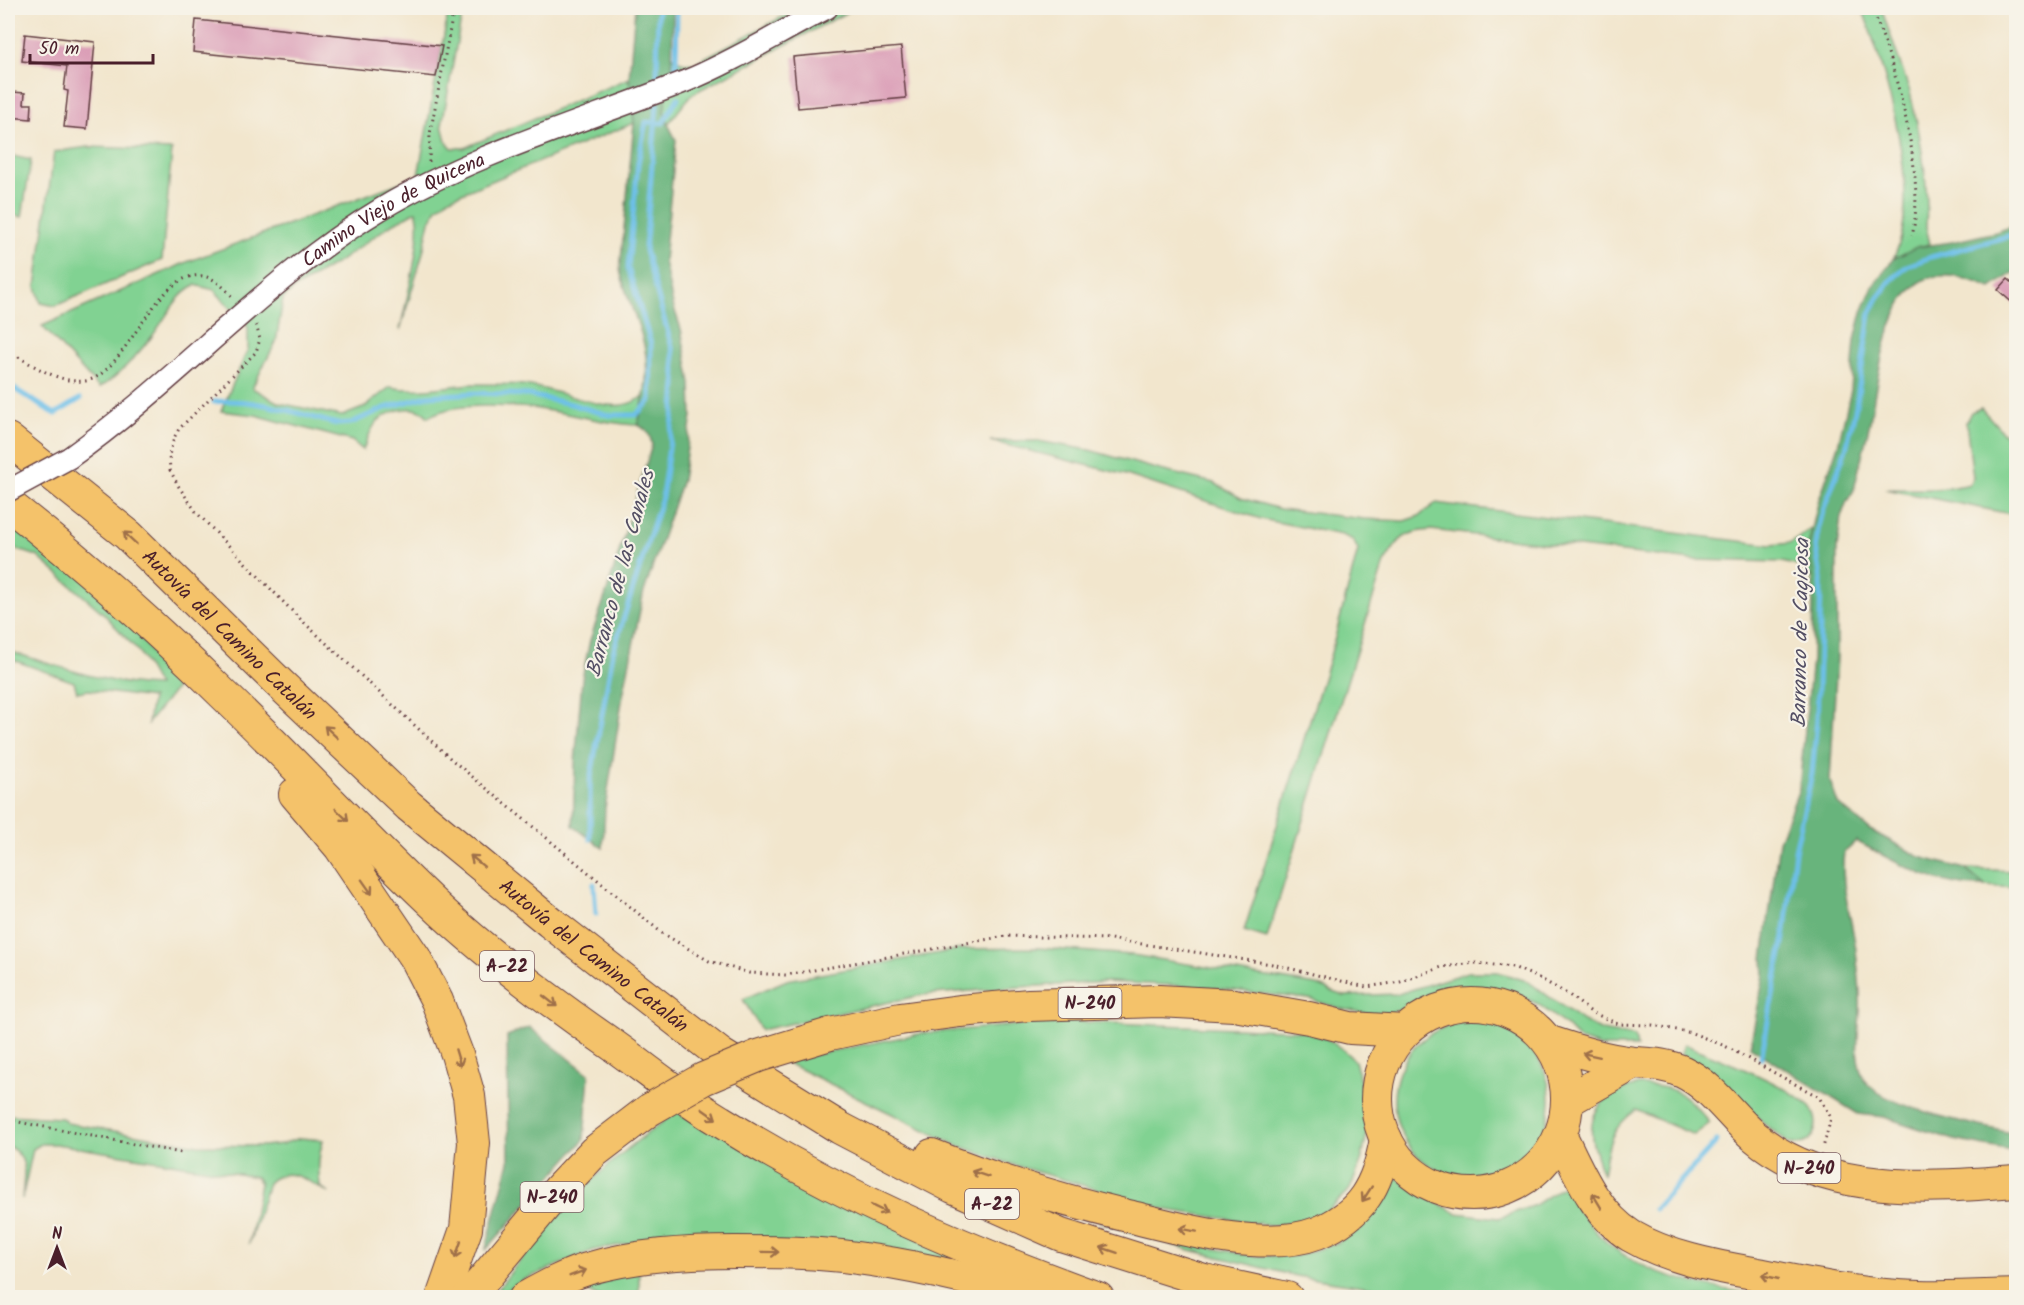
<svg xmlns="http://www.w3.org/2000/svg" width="2024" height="1305" viewBox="0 0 2024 1305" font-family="Kalam,sans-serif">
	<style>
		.green { fill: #81d292; stroke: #66785e; stroke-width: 1.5 }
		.forest { fill: #68b47c; stroke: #596a54; stroke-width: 1.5 }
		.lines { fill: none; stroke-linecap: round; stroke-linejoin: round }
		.stream { stroke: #6dc0e9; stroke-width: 5 }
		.building { fill: #da9cb6 }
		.minor-casing { stroke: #633d43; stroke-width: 24 }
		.highway-casing { stroke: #633d43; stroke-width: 34 }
		.path { stroke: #633d43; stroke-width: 3; stroke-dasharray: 1.5 4.5; stroke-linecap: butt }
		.minor { stroke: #fff; stroke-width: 21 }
		.highway { stroke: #f4c26a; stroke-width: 32 }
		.minor-bridge-casing { stroke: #633d43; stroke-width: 24; stroke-linecap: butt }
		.highway-bridge-casing { stroke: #633d43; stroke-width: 34; stroke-linecap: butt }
		.minor-bridge { stroke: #fff; stroke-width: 21 }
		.highway-bridge { stroke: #f4c26a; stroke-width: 32 }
		.oneway { stroke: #9f704a }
		.labels { text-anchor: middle; stroke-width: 4.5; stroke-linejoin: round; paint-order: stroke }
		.shield { fill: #f7f3e8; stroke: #7e5f64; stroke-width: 1.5 }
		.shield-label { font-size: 18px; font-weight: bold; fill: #4a1f2b }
		.street-label { font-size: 20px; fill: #4a1f2b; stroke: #f7f3e8 }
		.water-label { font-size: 21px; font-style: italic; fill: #544f64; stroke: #f7f3e8 }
	</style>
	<rect width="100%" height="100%" fill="#f7f3e8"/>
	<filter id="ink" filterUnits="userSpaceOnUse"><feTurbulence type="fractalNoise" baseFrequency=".0167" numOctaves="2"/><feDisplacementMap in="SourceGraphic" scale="12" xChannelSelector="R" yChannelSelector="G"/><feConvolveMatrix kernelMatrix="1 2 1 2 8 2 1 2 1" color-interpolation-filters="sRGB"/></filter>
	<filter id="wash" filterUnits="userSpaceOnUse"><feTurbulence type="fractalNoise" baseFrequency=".008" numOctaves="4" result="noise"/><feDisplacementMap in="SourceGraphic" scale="24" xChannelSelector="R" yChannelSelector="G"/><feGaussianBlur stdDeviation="1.35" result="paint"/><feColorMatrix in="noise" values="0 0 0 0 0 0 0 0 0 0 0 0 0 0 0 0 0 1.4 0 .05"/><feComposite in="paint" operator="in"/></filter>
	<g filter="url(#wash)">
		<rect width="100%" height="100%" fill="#f2e6cd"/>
		<path class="green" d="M449 8H463L442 125 446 141 452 148H464L629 78 634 123 450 198 437 208 430 221 422 256 400 330C405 305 425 231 416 211L389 226 340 261 295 288 283 299 276 342 252 388 279 403 342 416 363 408 390 387C417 393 445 386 473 384 489 384 507 384 523 385 554 388 597 409 623 405 630 404 637 400 644 397L638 425C608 424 581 416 551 411 530 407 508 406 487 406 466 406 446 407 428 417 418 403 392 409 379 420 371 426 367 441 363 450L352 441 255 415 221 411 248 349V327L214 290 195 285C174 296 165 321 150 339 135 357 119 376 99 388L42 326 187 262 418 176Z
			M799 8H855L692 94 668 124 664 111 672 56 681 62 693 64Z
			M1862 8H1881L1910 92 1919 133 1925 172 1927 203 1926 227 1930 244 1917 247 1893 259C1925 198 1885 70 1862 8Z
			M88 147 172 150 162 260 55 306 41 303 36 287 54 152Z
			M8 155 31 160 22 217 8 213Z
			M1981 408 2008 438 2016 443V515L1885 489C1913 489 1943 491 1970 484L1973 477 1966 422 1971 412Z
			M990 441H1038L1089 450 1160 470 1214 483 1241 498 1280 509 1364 519 1404 521 1419 516 1436 503 1771 545 1791 543 1812 528 1808 547 1813 580 1802 567 1782 562 1693 560 1431 530C1402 532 1399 539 1384 563L1267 938 1244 931 1331 653 1358 550 1353 540 1342 535 1261 519 1126 475Z
			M8 519 118 604 176 688 148 723 152 698 89 690 77 692 74 682 16 661H8V651C56 665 107 685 158 686L139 652 103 613 37 556 16 549 8 554Z
			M1965 869 2016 871V888L1985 886Z
			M1039 948 1132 955 1317 985 1343 996 1398 994 1468 972H1498L1527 981 1583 1021 1602 1031 1635 1037 1637 1047H1602L1580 1040 1565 1025 1538 1004 1510 992 1485 988 1459 991 1405 1009 1379 1015 1342 1009 1309 999 1206 987 1108 982 1019 987 922 995 761 1030 743 999 787 980 962 949Z
			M1063 1021 1305 1031 1327 1039 1342 1049 1355 1061 1360 1080 1367 1133 1361 1162 1350 1189 1324 1214 1277 1226 1167 1210 1014 1165 954 1144 785 1062 826 1052 924 1033Z
			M1394 1100a78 78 0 1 1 156 0a78 78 0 1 1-156 0Z
			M1684 1044C1720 1060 1776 1079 1806 1103 1825 1119 1815 1152 1788 1143L1725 1090 1707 1071 1681 1054Z
			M1639 1085C1679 1086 1685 1094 1710 1123L1694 1135 1636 1110C1609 1130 1608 1144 1603 1175 1599 1163 1593 1150 1592 1138 1588 1106 1611 1090 1639 1085Z
			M680 1109 1017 1281 751 1238H658L594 1250 523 1280 498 1297 491 1298C531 1245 574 1193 625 1151 642 1136 662 1123 680 1109Z
			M8 1115 62 1118 67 1123 198 1145 263 1146 282 1144 300 1138 323 1140C318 1157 318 1169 320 1186L329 1193C309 1182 288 1163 268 1183L249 1244 260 1183 256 1177 56 1144H41L33 1149 22 1199C23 1175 31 1158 8 1146Z
			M1396 1177 1420 1193 1456 1213 1499 1218 1535 1205 1565 1185C1575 1202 1585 1220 1599 1235 1642 1279 1709 1286 1767 1297L1469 1298 1415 1294 1296 1276 1190 1250 1098 1222 1192 1244 1253 1256H1297L1339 1242 1365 1220Z
			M639 1270V1297H598L588 1291 574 1297 555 1298 566 1290Z"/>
		<path class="forest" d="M635 8H673L672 69 664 111 668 124 676 140 664 261 673 305 681 329 691 383 692 416 682 480 643 595 622 701 605 809 603 848 573 826 575 763 582 679 590 640 607 591 652 445C650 434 648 430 638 425 644 398 651 368 643 341 637 317 625 295 620 270L634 123 629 78Z
			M2016 225V271L1991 288C1972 280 1944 270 1924 280 1886 299 1877 383 1870 422 1865 445 1859 467 1854 490L1847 501 1841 517 1837 548V657L1830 781 1838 804 1870 830 1920 857 1965 869 1985 886C1936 888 1898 863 1856 841L1844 852C1839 889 1855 924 1857 961 1859 977 1861 995 1860 1011 1859 1033 1853 1058 1864 1079 1878 1107 1985 1127 2016 1134V1147L2011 1151 1954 1140 1884 1117 1858 1114 1750 1047 1764 975 1763 959 1779 841 1799 789 1812 659 1813 580 1808 547 1818 503 1838 445 1851 390 1855 340 1862 312 1873 286 1893 259 1917 247 1952 242 1996 232Z
			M529 1027 589 1074 584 1140 485 1251 509 1162 507 1036Z"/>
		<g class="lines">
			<path class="stream" d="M676 69 677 8
				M657 80 658 8
				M8 385 55 414 80 399
				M214 402C255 397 298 414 337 424L351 423 385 408 428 396 476 393 528 395 571 404 608 415H636L650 401 651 344 628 268 638 163 646 122 663 123 678 98
				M590 839V782L613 652 662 497 674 412 676 384 673 351 645 250 657 104
				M594 884 596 914
				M1761 1058 1784 937 1795 851 1812 774 1817 720 1820 625 1821 579 1816 547 1818 530 1823 511 1846 449 1856 406 1870 314 1878 298 1891 280 1907 266 1931 257 2016 234
				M1655 1209 1717 1141"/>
		</g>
		<g id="blocks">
			<path class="building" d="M196 20 442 46 436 77 193 52Z
				M25 34 95 42 87 129 64 127 68 91 64 90 67 66 22 61Z
				M901 47 906 98 798 108 793 57Z
				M12 92 25 93 24 104H32L31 119 8 117V102H11Z
				M2008 279 2016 286V306L1998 290Z"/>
		</g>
	</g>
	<g filter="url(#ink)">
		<use href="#blocks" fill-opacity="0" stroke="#633d43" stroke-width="1.5"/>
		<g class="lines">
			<defs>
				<g id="minor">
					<path id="s1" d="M69 458C178 381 266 278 381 209 476 152 584 122 686 81 735 61 780 32 827 8"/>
				</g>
				<g id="highway">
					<path id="s2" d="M8 439 128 535 280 684 409 806 550 922 720 1054 840 1128 953 1187 1061 1235 1204 1280 1287 1298"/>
					<path d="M8 504C83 563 155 627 223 694 297 765 366 841 441 911 494 960 555 1005 614 1046 649 1071 683 1099 720 1121 840 1196 965 1250 1098 1298"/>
					<path d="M295 794 340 847 415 958 437 1001 457 1054 469 1096 474 1143 466 1229 442 1298"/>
					<circle cx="1472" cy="1099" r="95"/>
					<path d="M830 1034 900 1019 960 1011 1029 1005 1159 1001 1234 1005 1309 1018 1350 1028 1405 1031"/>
					<path d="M1550 1042C1577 1051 1605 1060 1634 1063 1651 1064 1666 1064 1683 1072 1712 1086 1730 1115 1754 1136 1824 1196 1930 1188 2016 1181"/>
					<path d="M1567 1101 1634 1063"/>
					<path d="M1561 1136C1578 1171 1596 1215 1631 1236 1667 1257 1712 1266 1753 1273 1808 1284 1864 1296 1920 1297 1952 1298 1985 1296 2016 1295"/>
					<path d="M932 1155C996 1181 1062 1200 1128 1216 1181 1229 1265 1253 1317 1233 1362 1215 1378 1185 1386 1139"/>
					<path d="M468 1298 559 1189 594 1152 649 1110"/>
					<path d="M525 1298C545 1287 565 1276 587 1269 635 1255 685 1252 735 1252 776 1252 817 1252 857 1258 919 1266 979 1281 1039 1298"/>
				</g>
			</defs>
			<use href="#minor" class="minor-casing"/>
			<use href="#highway" class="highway-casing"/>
			<path class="path" d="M1872 8C1895 66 1927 175 1912 236
				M429 162 430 134 454 8
				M256 325 260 339 256 352 179 429 174 438 169 455 170 470 179 487 197 513 297 616 452 760 662 933 709 961 749 973 786 975 1006 936 1110 939 1272 964 1366 987 1400 982 1442 967 1475 963 1513 967 1541 979 1569 995 1591 1012 1618 1024 1652 1025 1692 1033 1725 1046 1819 1097 1831 1118 1823 1148
				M8 351C30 363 57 383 84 381 128 378 158 254 212 279 220 283 227 291 233 297
				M8 1120 181 1153"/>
			<use href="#minor" class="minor"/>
			<use href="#highway" class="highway"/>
			<defs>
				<path id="minor-bridge" d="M8 491 69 458"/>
				<path id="highway-bridge" d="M649 1110 703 1079 758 1056 830 1034"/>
			</defs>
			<use href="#minor-bridge" class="minor-bridge-casing"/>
			<use href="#highway-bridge" class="highway-bridge-casing"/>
			<use href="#minor-bridge" class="minor-bridge"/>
			<use href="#highway-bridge" class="highway-bridge"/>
		</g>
		<defs><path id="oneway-shaft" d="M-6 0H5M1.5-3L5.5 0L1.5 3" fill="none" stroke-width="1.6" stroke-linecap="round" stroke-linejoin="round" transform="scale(1.5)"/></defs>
		<g class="oneway">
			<use href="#oneway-shaft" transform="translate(130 538) rotate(-137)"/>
			<use href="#oneway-shaft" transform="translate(331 732) rotate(-137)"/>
			<use href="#oneway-shaft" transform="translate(342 815) rotate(44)"/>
			<use href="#oneway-shaft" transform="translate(477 861) rotate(-141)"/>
			<use href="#oneway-shaft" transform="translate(367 887) rotate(55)"/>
			<use href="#oneway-shaft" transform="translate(550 1001) rotate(38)"/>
			<use href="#oneway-shaft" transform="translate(1591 1055) rotate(-168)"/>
			<use href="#oneway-shaft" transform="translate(458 1058) rotate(73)"/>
			<use href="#oneway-shaft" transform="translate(709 1114) rotate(35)"/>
			<use href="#oneway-shaft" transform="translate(980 1174) rotate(-162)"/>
			<use href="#oneway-shaft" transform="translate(1367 1194) rotate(123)"/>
			<use href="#oneway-shaft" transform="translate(1597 1201) rotate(-121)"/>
			<use href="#oneway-shaft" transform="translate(879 1209) rotate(26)"/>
			<use href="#oneway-shaft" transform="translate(1188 1230) rotate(-170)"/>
			<use href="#oneway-shaft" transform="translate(458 1250) rotate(109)"/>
			<use href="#oneway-shaft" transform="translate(1109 1250) rotate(-162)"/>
			<use href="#oneway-shaft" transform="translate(770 1252) rotate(1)"/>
			<use href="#oneway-shaft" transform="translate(578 1273) rotate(-21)"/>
			<use href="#oneway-shaft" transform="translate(1770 1277) rotate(-167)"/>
		</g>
	</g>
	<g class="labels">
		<g class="shield">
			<rect x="480" y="951" width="54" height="30" rx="4.5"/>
			<rect x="1058.5" y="988" width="63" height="30" rx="4.5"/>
			<rect x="1777.5" y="1153" width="63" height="30" rx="4.5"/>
			<rect x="520.5" y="1182" width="63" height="30" rx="4.5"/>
			<rect x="965" y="1189" width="54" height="30" rx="4.5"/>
		</g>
		<g class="shield-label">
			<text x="507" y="972">A-22</text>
			<text x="1090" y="1009">N-240</text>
			<text x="1809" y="1174">N-240</text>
			<text x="552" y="1203">N-240</text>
			<text x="992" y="1210">A-22</text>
		</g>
		<g class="street-label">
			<text dy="7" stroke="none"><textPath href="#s1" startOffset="410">Camino Viejo de Quicena</textPath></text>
			<text dy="7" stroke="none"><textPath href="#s2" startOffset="296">Autovía del Camino Catalán</textPath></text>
			<text dy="7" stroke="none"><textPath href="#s2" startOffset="782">Autovía del Camino Catalán</textPath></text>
		</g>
		<g class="water-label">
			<text transform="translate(620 573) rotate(-75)" y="7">Barranco de las Canales</text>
			<text transform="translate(1800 633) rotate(-89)" y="7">Barranco de Cagicosa</text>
		</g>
	</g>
	<rect width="2024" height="1305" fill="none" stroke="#f7f3e8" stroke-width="30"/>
	<g transform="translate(57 1248)" stroke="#f7f3e8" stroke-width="4.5" paint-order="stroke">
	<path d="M0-4.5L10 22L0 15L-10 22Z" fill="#4a1f2b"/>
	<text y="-9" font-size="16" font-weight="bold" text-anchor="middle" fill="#4a1f2b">N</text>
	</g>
	<path d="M30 54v9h123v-9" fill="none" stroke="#4a1f2b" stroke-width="3"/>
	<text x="39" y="54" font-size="18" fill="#4a1f2b" stroke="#f7f3e8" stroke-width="4.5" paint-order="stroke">50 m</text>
</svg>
